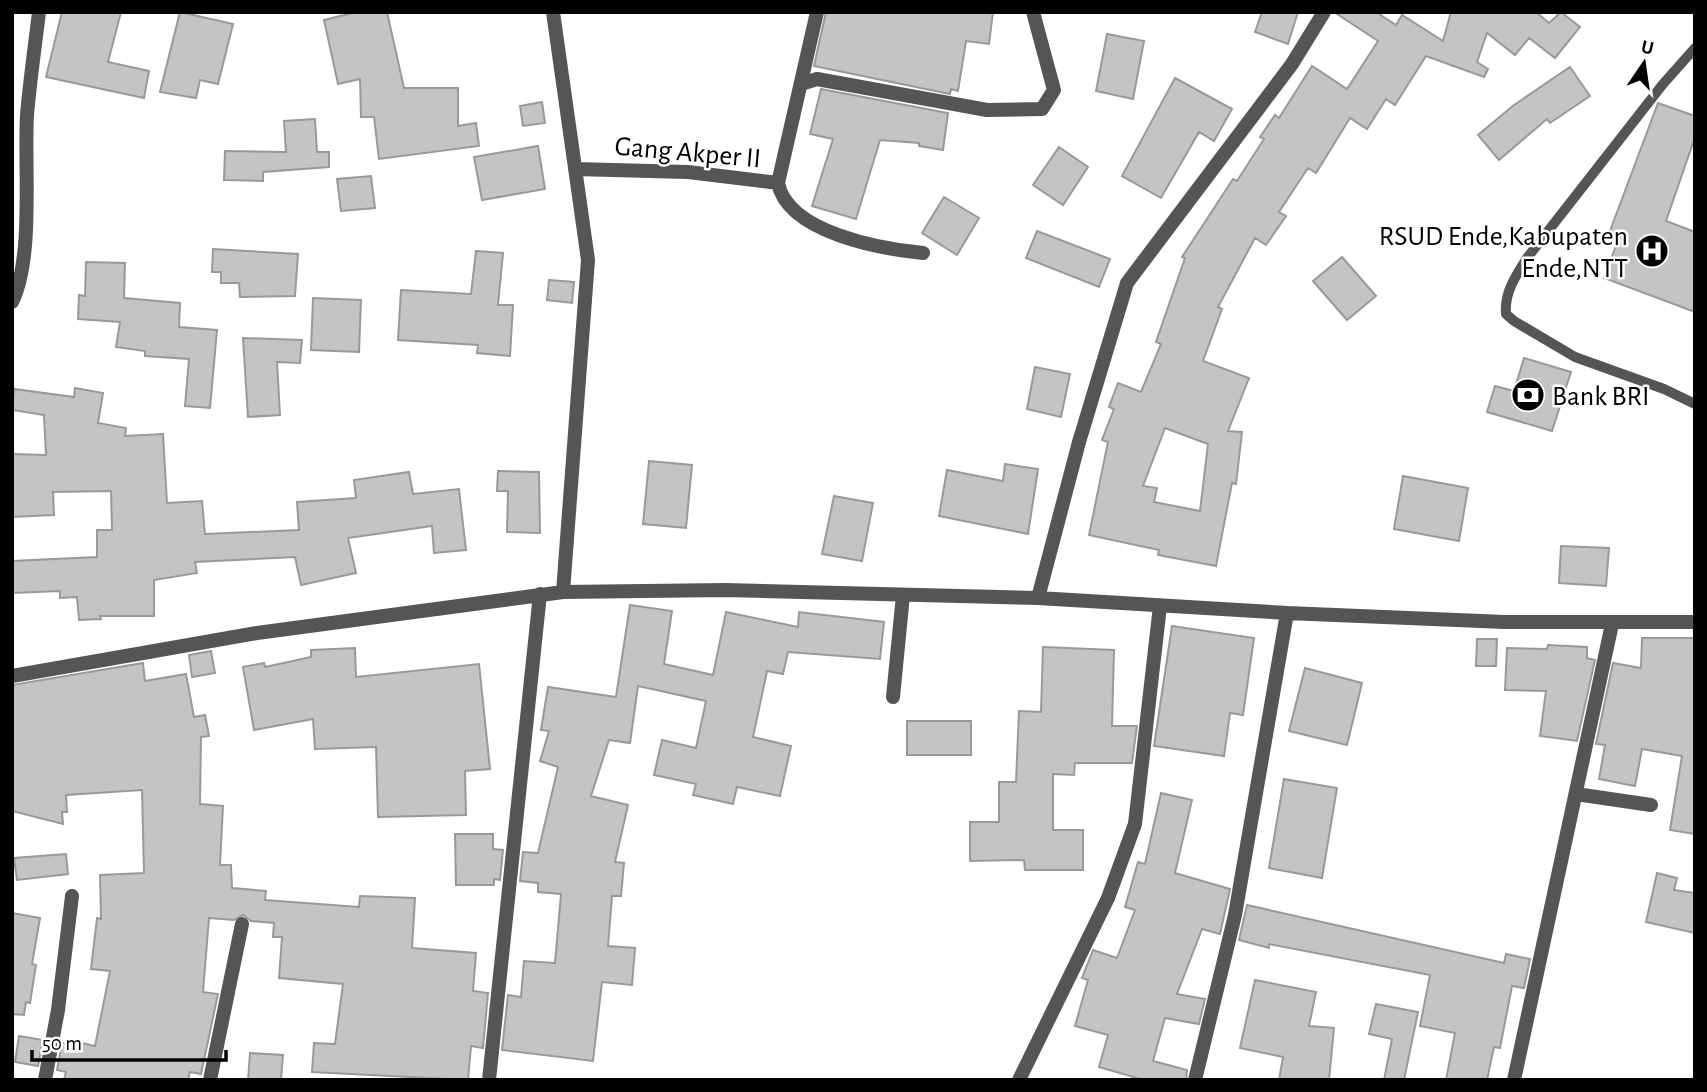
<svg xmlns="http://www.w3.org/2000/svg" width="1707" height="1092" viewBox="0 0 1707 1092" font-family="'Alegreya Sans',sans-serif">
	<style>
		.building { fill: #c4c4c4; stroke: #999; stroke-width: 2; fill-rule: evenodd }
		.lines { fill: none; stroke-linecap: round; stroke-linejoin: round }
		.service { stroke: #555; stroke-width: 10 }
		.minor { stroke: #555; stroke-width: 14 }
		.labels { text-anchor: middle; stroke-width: 5; stroke-linejoin: round; paint-order: stroke }
		.street-label { font-size: 28px; fill: #000; stroke: #fff }
		.poi-label { font-size: 28px; fill: #000; stroke: #fff; text-anchor: end }
	</style>
	<rect width="100%" height="100%" fill="#fff"/>
	<path class="building" d="M62 12H121L108 62 149 71 144 98 46 77Z
		M180 12 233 24 218 84 200 80 196 98 160 92Z
		M356 12H387L404 88H458V126L476 123 479 146 379 159 374 117H361L360 79 338 84 324 20Z
		M826 12H993L989 44 966 41 958 91 951 89 950 94 814 66Z
		M1262 12H1298L1288 44 1255 32Z
		M1334 12H1376L1396 25 1402 15 1443 41 1451 12H1536L1549 23 1561 12 1580 27 1555 58 1529 38 1515 55 1487 33 1477 62 1488 69 1484 77 1426 56 1395 105 1386 99 1367 129 1350 118 1316 173 1308 168 1279 212 1286 216 1266 245 1255 238 1218 307 1222 309 1203 361 1249 378 1228 431 1242 432 1236 484 1232 483 1216 566 1158 555 1159 550 1089 535 1108 442 1102 440 1114 409 1109 407 1118 383 1141 392 1161 344 1156 342 1185 258 1182 257 1233 179 1237 181 1264 139 1260 137 1275 115 1279 118 1312 66 1347 89 1378 41ZM1165 428 1208 444 1200 511 1154 502 1157 488 1143 486Z
		M1107 34 1144 41 1133 99 1096 91Z
		M1570 67 1590 96 1550 123 1547 119 1499 160 1478 135 1514 105Z
		M1175 78 1232 109 1214 141 1199 132 1161 198 1122 176Z
		M821 89 948 113 943 150 919 146V143L880 140 856 219 812 206 833 139 810 134Z
		M542 102 545 123 523 126 520 106Z
		M1658 103 1695 116V137L1666 221 1695 232V312L1604 278 1617 243 1607 239Z
		M315 119 317 152H329V167L263 172V181L224 180 225 151 286 152 284 121Z
		M538 146 545 189 482 200 474 157Z
		M1059 147 1088 167 1063 205 1033 185Z
		M371 176 375 208 341 211 337 179Z
		M944 197 979 218 957 255 922 233Z
		M1037 231 1110 259 1099 287 1026 258Z
		M213 249 298 254 295 296 240 297 239 283H221V272H212Z
		M476 251 503 253 498 305H513L510 356 477 353 478 345 398 340 401 290 471 294Z
		M1342 257 1376 296 1347 320 1313 281Z
		M86 262 125 263 124 298 180 303 179 327 217 330 210 408 185 406 189 359 145 356V351L116 347 120 322 78 319 79 295 85 296Z
		M549 280 574 282 572 303 547 300Z
		M313 298 361 300 359 352 311 350Z
		M243 338 302 340 300 363 277 362 280 415 248 417Z
		M1524 358 1571 372 1552 431 1487 412 1495 386 1514 391Z
		M1035 367 1070 374 1061 417 1027 409Z
		M75 388 103 393 98 423 126 428 125 436 163 434 167 503 202 501 205 534 299 530 297 502 356 498 354 480 409 472 413 494 459 489 466 550 434 553 432 526 348 538 356 573 301 585 295 557 195 562 197 573 154 580V616H100L101 619 79 620 77 597 60 598V591L12 593V561L97 557V530H112L111 491 53 492 54 515 12 517V454L46 455 44 415 12 410 14 389 74 397Z
		M649 461 692 465 686 528 643 524Z
		M1005 464 1038 469 1028 534 939 516 947 470 1003 481Z
		M498 471 539 472 540 533 507 532 508 491H497Z
		M1403 476 1468 488 1459 541 1394 529Z
		M834 496 873 503 862 561 822 554Z
		M1561 546 1609 548 1606 586 1559 583Z
		M630 605 672 611 664 664 713 675 726 612 798 627 799 612 884 622 880 659 788 652 783 674 767 671 753 737 791 746 780 796 737 787 733 804 693 795 696 784 654 775 662 740 696 748 706 701 638 686 630 743 609 740 591 796 628 805 615 862 624 863 621 896H612L608 946 635 948 632 985 602 982 593 1061 502 1050 508 995 521 997 524 961 555 963 561 894 538 892V883L520 881 523 852 538 853 558 767 540 761 549 731 541 730 548 687 616 697Z
		M1172 626 1254 638 1243 715 1230 713 1224 756 1154 746Z
		M1642 638H1695V834L1670 830 1682 756 1642 749 1635 786 1599 779 1605 745 1596 744 1613 663 1641 668Z
		M1477 639H1497L1496 666H1476Z
		M1548 645 1587 647V658L1595 660 1577 741 1540 736 1546 691 1505 690 1507 648 1547 649Z
		M1043 647 1114 650 1112 726H1137L1132 763H1075L1074 775 1053 774V830H1083V870H1025L1024 860 970 861V822H999V782H1016L1019 711 1041 712Z
		M355 648 356 677 479 664 490 769 465 771 466 815 378 817 376 747 315 749 313 719 254 730 243 667 264 663 265 667 311 657V650Z
		M211 651 215 673 192 677 189 655Z
		M143 663 145 681 186 674 194 717 205 715 209 736 201 737 200 804 223 806 220 865H231L232 888 266 891 265 900 359 907 360 896 415 898 412 948 476 953 473 991 488 993 483 1048 471 1046 468 1080 312 1072 314 1043 335 1044 343 984 279 978 282 937H273L274 923 251 921 243 915 234 920 209 918 203 992 218 994 201 1074 190 1072 188 1080H64L66 1072 57 1070 62 1043 71 1045 72 1041 95 1046 110 971 91 969 97 918 101 919 100 875 144 873 142 790 66 795 67 812H62L63 824 12 811V685Z
		M1305 668 1362 683 1347 745 1289 731Z
		M907 721H971V755H907Z
		M1284 779 1337 788 1322 878 1269 868Z
		M1161 793 1192 800 1175 873 1230 889 1220 934 1202 929 1177 994 1205 999 1199 1024 1165 1018 1153 1061 1187 1070 1186 1080H1144L1099 1067 1108 1035 1075 1026 1088 980 1082 978 1093 950 1117 958 1135 910 1125 907 1138 862 1145 864Z
		M455 834H493V849L503 850 500 880 494 879V885H456Z
		M66 854 68 874 17 880 14 858Z
		M1657 873 1677 878 1674 890 1695 893V933L1646 922Z
		M1247 905 1504 963 1506 954 1530 959 1524 988 1512 986 1500 1048 1494 1047 1487 1080H1446L1455 1033 1420 1026 1430 975 1269 944V948L1239 940Z
		M12 913 40 918 32 964 36 965 30 1003 26 1002 24 1015 12 1014Z
		M1255 980 1316 992 1309 1026 1334 1028 1329 1080H1279L1283 1057 1240 1048Z
		M1376 1004 1418 1012 1404 1080H1384L1392 1039 1369 1034Z
		M19 1036 43 1040 38 1066 15 1062Z
		M250 1053 283 1055 281 1080H248Z"/>
	<g class="lines">
		<path class="service" d="M1695 48 1663 84 1527 258C1516 275 1504 293 1506 314L1514 321 1575 357 1664 389 1695 404"/>
		<path class="minor" d="M553 12 588 260 563 592
			M801 84 817 79 987 110 1042 109 1054 90 1033 12
			M575 169 688 172 778 183 817 12
			M778 183C788 233 882 249 923 253
			M12 302C34 258 24 166 27 115 30 80 35 46 39 12
			M1038 598 1079 442 1127 283 1292 64 1324 12
			M12 676 257 633 563 592 726 590 1038 598 1287 613 1505 622H1695
			M893 697 903 595
			M1576 794 1651 805
			M45 1080 58 1010 72 896
			M210 1080 242 924
			M489 1080 540 594
			M1019 1080 1108 898 1135 824 1160 606
			M1195 1080 1235 915 1287 613
			M1514 1080 1612 624"/>
	</g>
	<defs>
		<symbol id="hospital-disc" viewBox="-11 -11 22 22"><circle r="9.5" fill="#000" stroke="#fff"/><path d="M-5-5h3v3.5h4V-5h3V5h-3V1.5h-4V5h-3Z" fill="#fff"/></symbol>
		<symbol id="bank-disc" viewBox="-11 -11 22 22"><circle r="9.5" fill="#000" stroke="#fff"/><path d="M-6-4H6V4H-6ZM0-2.3a2.3 2.3 0 1 0 0 4.6a2.3 2.3 0 1 0 0-4.6Z" fill="#fff"/></symbol>
	</defs>
	<g fill-rule="evenodd">
		<use href="#hospital-disc" x="1633" y="232" width="38" height="38"/>
		<use href="#bank-disc" x="1509" y="376" width="38" height="38"/>
	</g>
	<g class="labels">
		<g class="street-label">
			<text transform="translate(688 151) rotate(5)" y="10">Gang Akper II</text>
		</g>
		<g class="poi-label">
			<text x="1628" y="245">RSUD Ende,Kabupaten<tspan x="1628" dy="32">Ende,NTT</tspan></text>
			<text x="1552" y="405" text-anchor="start">Bank BRI</text>
		</g>
	</g>
	<rect width="1707" height="1092" fill="none" stroke="#000000" stroke-width="28"/>
	<g transform="translate(1644 63) rotate(13)" stroke="#ffffff" stroke-width="5" paint-order="stroke">
	<path d="M0-5L12 26L0 18L-12 26Z" fill="#000000"/>
	<text y="-10" font-size="19" font-weight="bold" text-anchor="middle" fill="#000000">U</text>
	</g>
	<path d="M32 1050v10h194v-10" fill="none" stroke="#000000" stroke-width="3.5"/>
	<text x="42" y="1050" font-size="21" fill="#000000" stroke="#ffffff" stroke-width="5" paint-order="stroke">50 m</text>
</svg>
